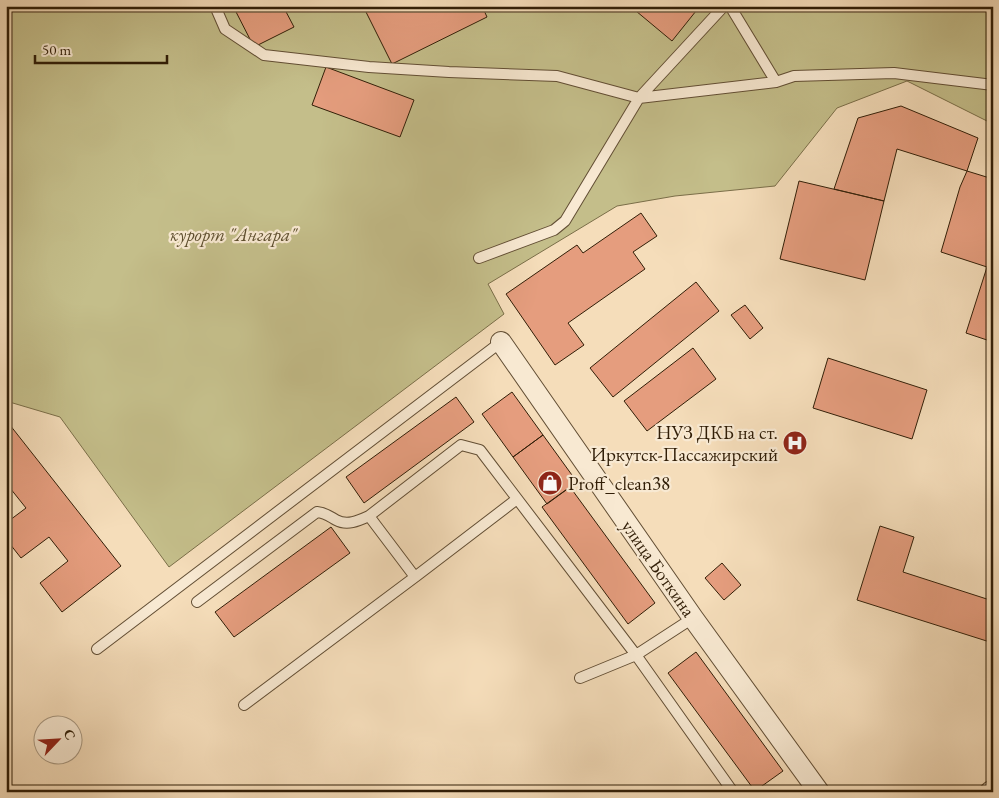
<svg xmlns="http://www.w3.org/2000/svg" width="999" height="798" viewBox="0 0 999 798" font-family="'EB Garamond',serif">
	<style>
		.green { fill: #c4be8a; stroke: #7a6e48 }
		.building { fill: #e59d7e; stroke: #311e07 }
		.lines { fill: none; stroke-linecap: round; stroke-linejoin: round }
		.service-casing { stroke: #624e34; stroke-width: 12 }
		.minor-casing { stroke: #624e34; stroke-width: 22 }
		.service { stroke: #f8e9d2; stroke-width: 10 }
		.minor { stroke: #f8e9d2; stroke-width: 20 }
		.labels { text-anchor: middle; stroke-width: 4.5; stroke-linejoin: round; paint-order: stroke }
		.park-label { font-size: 19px; font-style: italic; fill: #5d4e2e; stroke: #f8e9d2 }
		.poi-label { font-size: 19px; fill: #311e07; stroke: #f8e9d2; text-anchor: end }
		.street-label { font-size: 19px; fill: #311e07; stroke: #f8e9d2 }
	</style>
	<rect width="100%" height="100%" fill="#f5ddba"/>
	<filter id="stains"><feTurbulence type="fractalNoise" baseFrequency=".004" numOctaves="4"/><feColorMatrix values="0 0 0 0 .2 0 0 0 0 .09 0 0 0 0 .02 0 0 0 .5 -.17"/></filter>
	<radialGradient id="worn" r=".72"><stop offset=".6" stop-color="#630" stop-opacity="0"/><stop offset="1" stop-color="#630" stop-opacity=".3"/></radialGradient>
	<path class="green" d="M6 6H993V124L907 81 837 108 775 186 675 196 617 206 488 284 504 314 169 567 60 417 6 401Z"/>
	<path class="building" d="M233 6H283L294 27 254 47Z
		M363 6H482L487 17 392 64Z
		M630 6H690L696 11 672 41Z
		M326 67 414 100 400 137 312 105Z
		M901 106 978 138 967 171 897 149 884 201 834 189 858 118Z
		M967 171 993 179V342L966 333 987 267 941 252 960 187Z
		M799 181 884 201 865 280 780 259Z
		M641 213 657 236 633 252 645 269 568 323 584 345 555 365 506 294 577 245 583 253Z
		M696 282 719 311 613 397 590 368Z
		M745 305 763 328 750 339 731 315Z
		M693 348 716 379 647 431 624 401Z
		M828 358 927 390 912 439 813 408Z
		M512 392 543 435 513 457 482 414Z
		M456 397 474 422 364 503 346 477Z
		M6 420 121 566 62 612 40 583 68 561 49 537 21 558 6 539V523L26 508 6 483Z
		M543 435 577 482 547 504 513 457Z
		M570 487 655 603 628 624 542 507Z
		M880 526 914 537 903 572 993 601V643L857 600Z
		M331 527 350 553 234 637 215 612Z
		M722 563 741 585 724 600 705 578Z
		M696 652 783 771 755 791 668 673Z"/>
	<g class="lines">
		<defs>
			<path id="service" d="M215 6 225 29 264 55 369 67 449 72 557 76 639 98 565 221 554 230 479 258
				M724 6 639 98 776 82 794 76 894 73 993 85
				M730 6 776 82
				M369 516 415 577 517 499
				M197 602 317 512C326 513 329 516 336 520 347 526 358 521 369 516L461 445 480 450 636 655 580 678
				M693 618 636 655 733 792
				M97 649 501 342
				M244 705 415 577"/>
			<path id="minor" d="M501 342 693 618 819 792
				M990 792 993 790"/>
		</defs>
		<use href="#service" class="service-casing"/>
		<use href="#minor" class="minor-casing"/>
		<use href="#service" class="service"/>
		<use href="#minor" class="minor"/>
	</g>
	<defs>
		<symbol id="hospital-disc" viewBox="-11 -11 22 22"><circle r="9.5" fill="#8f2418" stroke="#f8e9d2"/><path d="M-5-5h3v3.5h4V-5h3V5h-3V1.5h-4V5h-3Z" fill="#fff"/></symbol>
		<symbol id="shop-disc" viewBox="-11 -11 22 22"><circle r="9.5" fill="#8f2418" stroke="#f8e9d2"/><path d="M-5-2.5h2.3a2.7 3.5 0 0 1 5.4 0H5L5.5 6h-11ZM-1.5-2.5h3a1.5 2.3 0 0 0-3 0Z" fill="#fff"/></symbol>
	</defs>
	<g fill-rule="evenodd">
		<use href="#hospital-disc" x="781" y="429" width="28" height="28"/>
		<use href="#shop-disc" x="536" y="469" width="28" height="28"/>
	</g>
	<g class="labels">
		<g class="park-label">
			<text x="233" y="241">курорт "Ангара"</text>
		</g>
		<g class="poi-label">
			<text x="778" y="439">НУЗ ДКБ на ст.<tspan x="778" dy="22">Иркутск-Пассажирский</tspan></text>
			<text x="568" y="490" text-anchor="start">Proff_clean38</text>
		</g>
		<g class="street-label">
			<text transform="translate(659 568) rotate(55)" y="7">улица Боткина</text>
		</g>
	</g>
	<rect width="999" height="798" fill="none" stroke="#f5ddba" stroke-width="25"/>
	<rect x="8" y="8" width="984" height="783" fill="none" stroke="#311e07" stroke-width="2.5"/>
	<rect x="12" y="12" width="974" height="773" fill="none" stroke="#311e07"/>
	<g transform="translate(58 740) rotate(65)"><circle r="24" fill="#f8e9d2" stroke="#a89881"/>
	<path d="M0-4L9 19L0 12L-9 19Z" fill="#8f2418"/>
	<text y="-8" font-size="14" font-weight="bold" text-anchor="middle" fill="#311e07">С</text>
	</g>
	<path d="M35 55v8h132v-8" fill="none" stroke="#311e07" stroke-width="2.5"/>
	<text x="42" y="55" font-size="15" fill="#311e07" stroke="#f8e9d2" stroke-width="4" paint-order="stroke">50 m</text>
	<rect width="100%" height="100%" filter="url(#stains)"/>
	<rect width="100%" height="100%" fill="url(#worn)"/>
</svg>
